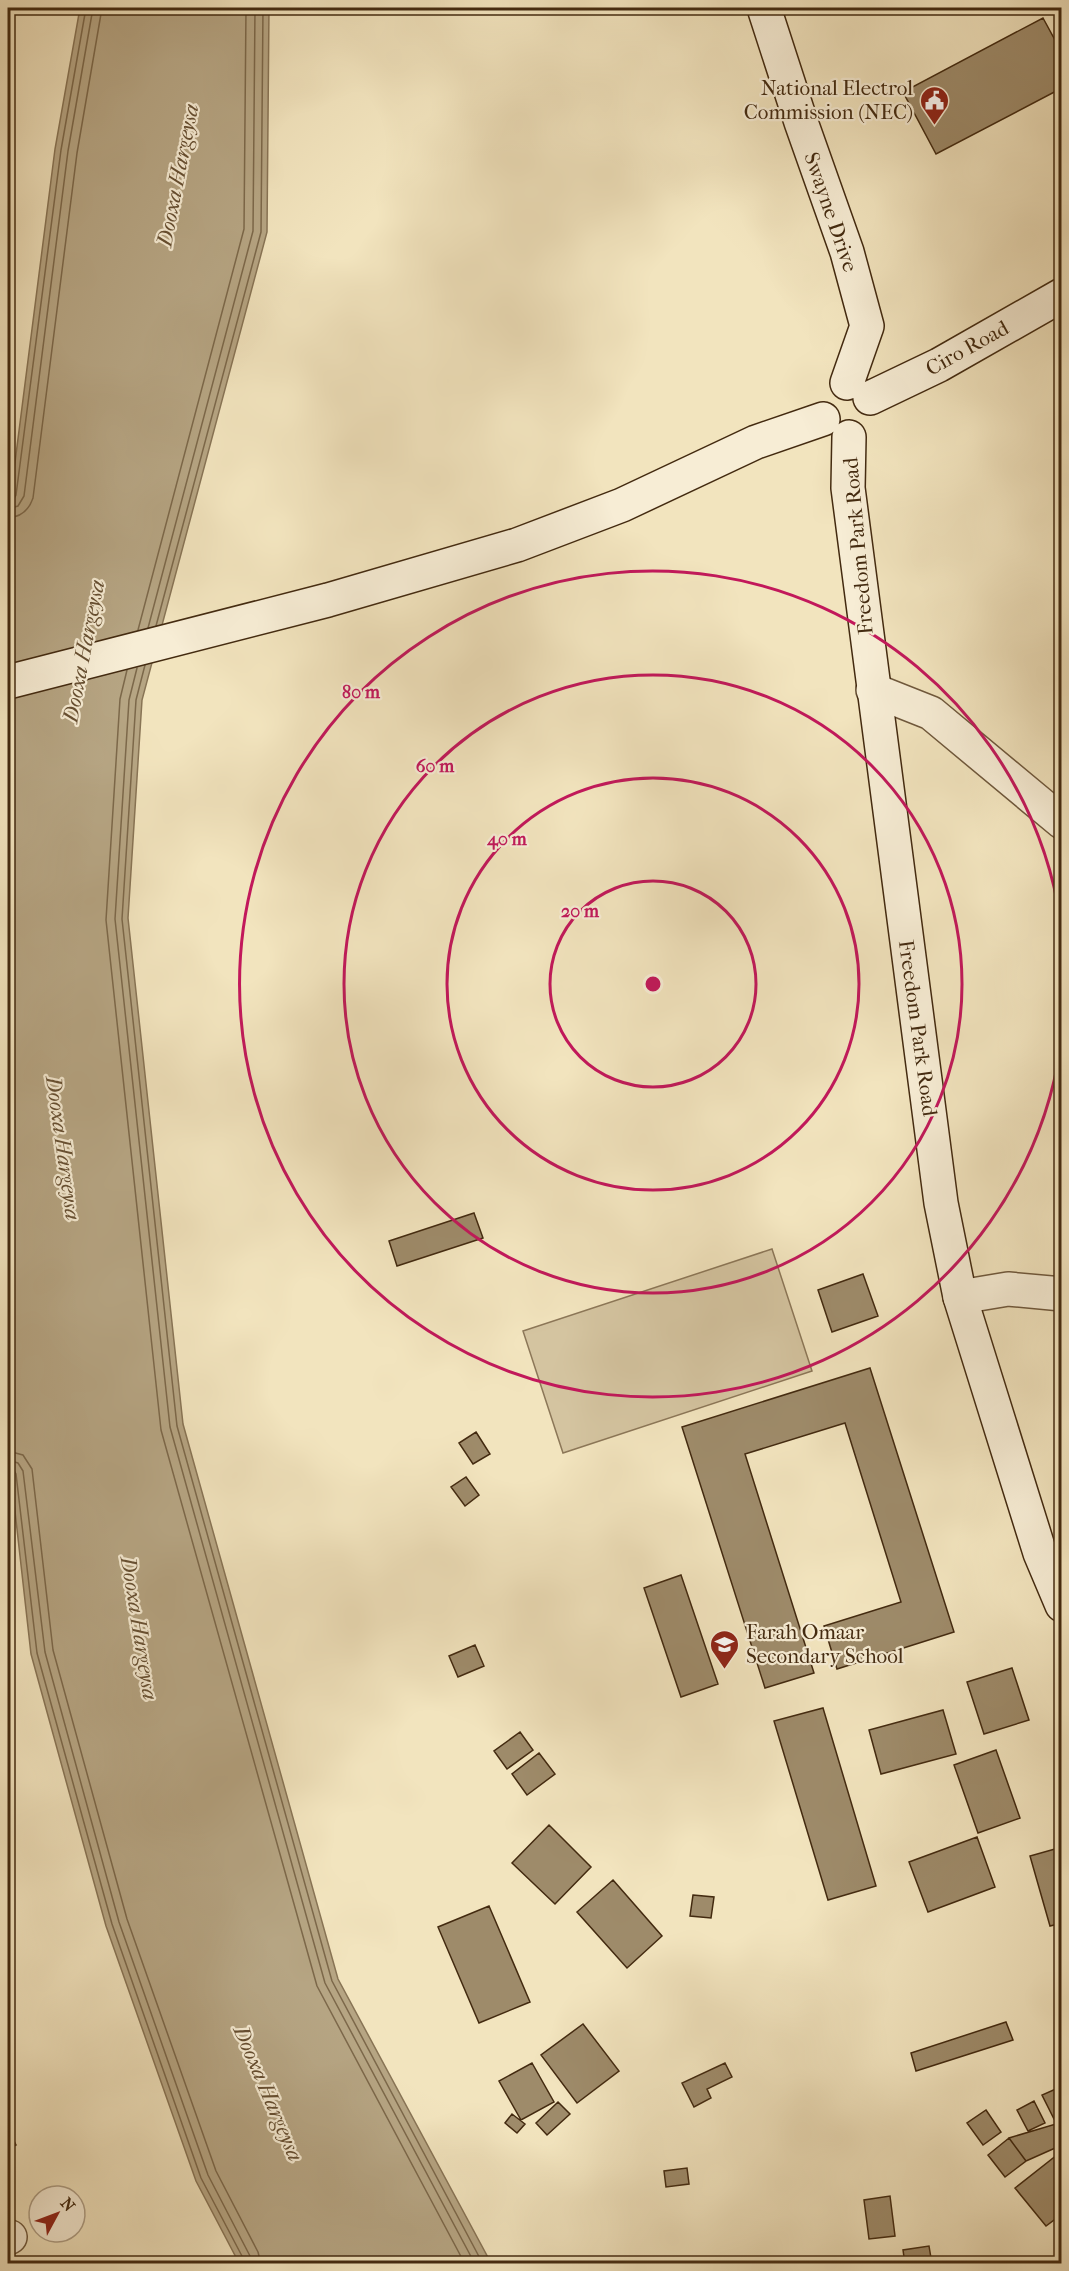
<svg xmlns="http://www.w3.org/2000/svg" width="1069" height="2271" viewBox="0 0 1069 2271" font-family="'IM FELL French Canon',serif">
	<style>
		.green { fill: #d4c4a0; stroke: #8c7758; stroke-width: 1.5 }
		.water { fill: #b6a583; stroke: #887455; stroke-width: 1.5 }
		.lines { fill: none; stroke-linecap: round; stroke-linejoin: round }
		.shore { stroke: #7c684a; stroke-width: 1.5 }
		.building { fill: #9e8b6a; stroke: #432a10; stroke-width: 1.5 }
		.street-casing { stroke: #6f583c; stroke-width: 36 }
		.secondary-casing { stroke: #432a10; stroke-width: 36 }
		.street { stroke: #f7edd5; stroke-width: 33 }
		.secondary { stroke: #f7edd5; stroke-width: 33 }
		.ring { fill: none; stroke: #c2185b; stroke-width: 3 }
		.labels { text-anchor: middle; stroke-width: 4.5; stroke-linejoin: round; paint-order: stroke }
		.poi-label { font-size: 21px; fill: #432a10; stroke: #f7edd5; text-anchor: end }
		.street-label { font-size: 21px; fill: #432a10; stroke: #f7edd5 }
		.water-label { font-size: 22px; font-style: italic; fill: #664f32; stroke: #f7edd5 }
		.centre { fill: #c2185b; stroke: #f7edd5; stroke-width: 3 }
		.ring-label { font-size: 18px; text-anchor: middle; font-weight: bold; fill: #c2185b; stroke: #f7edd5; stroke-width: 4.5; stroke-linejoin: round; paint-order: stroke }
	</style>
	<rect width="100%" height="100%" fill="#f2e4be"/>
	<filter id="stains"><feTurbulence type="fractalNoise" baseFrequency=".00333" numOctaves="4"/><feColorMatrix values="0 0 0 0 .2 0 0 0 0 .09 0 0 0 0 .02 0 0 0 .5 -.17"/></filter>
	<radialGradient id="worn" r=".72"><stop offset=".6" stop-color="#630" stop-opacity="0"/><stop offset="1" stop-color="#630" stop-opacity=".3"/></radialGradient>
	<path class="green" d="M772 1249 812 1371 563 1453 523 1331Z"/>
	<path class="water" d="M80 8H269L267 232 142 700 128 918 183 1424 338 1979 491 2263H239L196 2181 106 1926 31 1654 8 1449V517L55 149Z"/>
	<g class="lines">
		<path class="shore" d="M8 501 13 500 16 495 61 150 86 8
			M8 509 18 506 24 496 68 151 93 8
			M8 518C21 517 29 510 33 498L77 153 102 8
			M156 626 261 232 263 8
			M148 628 253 231 255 8
			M138 630 244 229 246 8
			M145 665 136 700 122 919 177 1426 332 1981 483 2264
			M137 668 129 700 115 919 170 1427 325 1983 475 2264
			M127 670 120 699 106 920 161 1430 317 1986 465 2264
			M8 1451 23 1455 32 1469 53 1650 127 1919 216 2171 258 2252 261 2264
			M8 1460 18 1463 23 1471 45 1652 119 1922 208 2175 250 2256 251 2264
			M8 1468 13 1469 16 1474 37 1653 112 1924 201 2178 243 2258 244 2264"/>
	</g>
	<path class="building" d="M1043 18 1062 53V88L936 154 903 92Z
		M474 1213 483 1238 397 1266 389 1241Z
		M863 1274 878 1316 832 1332 818 1290Z
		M870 1368 954 1632 837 1669 824 1626 901 1602 845 1423 745 1454 814 1673 765 1688 682 1427Z
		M476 1432 490 1454 473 1464 459 1443Z
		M466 1477 479 1495 465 1506 451 1487Z
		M681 1575 718 1684 681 1697 644 1588Z
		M475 1645 484 1666 458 1677 449 1656Z
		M1012 1668 1029 1720 984 1734 967 1682Z
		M823 1708 876 1886 828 1900 774 1721Z
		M943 1710 956 1754 881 1774 869 1730Z
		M520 1732 533 1750 507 1769 494 1751Z
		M996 1750 1020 1818 978 1833 954 1765Z
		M539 1753 555 1774 527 1795 512 1774Z
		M549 1825 591 1867 555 1904 512 1863Z
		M977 1837 995 1887 928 1912 909 1862Z
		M1062 1847V1923L1050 1926 1030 1856Z
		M613 1880 662 1936 627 1968 577 1912Z
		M693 1895 714 1897 711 1918 690 1916Z
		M489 1906 530 2002 479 2023 438 1927Z
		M1006 2022 1013 2040 916 2071 911 2053Z
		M583 2024 619 2071 577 2103 541 2055Z
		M532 2063 554 2102 521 2120 499 2081Z
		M725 2063 732 2077 707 2089 711 2098 694 2107 682 2083Z
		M1058 2088 1062 2095V2115L1054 2119 1042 2095Z
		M1034 2101 1045 2123 1028 2131 1017 2110Z
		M558 2102 570 2114 547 2135 536 2123Z
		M986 2110 1001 2132 983 2145 967 2123Z
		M512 2114 525 2124 517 2133 505 2123Z
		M1059 2123 1062 2127V2145L1026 2161 1009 2138Z
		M8 2129 16 2145 8 2150Z
		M1009 2138 1026 2161 1005 2177 988 2155Z
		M1062 2151V2214L1046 2226 1015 2188Z
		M687 2168 689 2184 666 2187 664 2171Z
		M890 2196 895 2236 869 2239 864 2200Z
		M929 2246 932 2264H905L903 2250Z"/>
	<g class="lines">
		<defs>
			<path id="street" d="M873 690 931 713 1062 822
				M960 1297 1008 1289 1062 1294
				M8 2238 10 2237"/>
			<path id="secondary" d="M764 8 801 122 847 252 867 326 847 383
				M870 398 939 365 1062 295
				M849 437 848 488 941 1203 960 1297 1040 1553 1062 1605
				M8 682 328 600 517 545 622 505 756 442 823 419"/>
		</defs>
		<use href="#street" class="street-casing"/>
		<use href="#secondary" class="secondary-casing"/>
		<use href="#street" class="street"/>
		<use href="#secondary" class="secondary"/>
	</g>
	<g class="ring">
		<circle cx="653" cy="984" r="103"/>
		<circle cx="653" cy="984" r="206"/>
		<circle cx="653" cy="984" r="309"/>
		<path d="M1061 1045A413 413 0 1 1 1061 923"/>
	</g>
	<defs>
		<symbol id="civic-pin" viewBox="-11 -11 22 30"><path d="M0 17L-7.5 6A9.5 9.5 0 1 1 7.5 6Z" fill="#8f2418" stroke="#f7edd5"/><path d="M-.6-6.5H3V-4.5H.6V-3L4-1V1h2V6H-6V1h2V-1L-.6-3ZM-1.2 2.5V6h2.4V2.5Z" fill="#fff"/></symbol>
		<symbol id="school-pin" viewBox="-11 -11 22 30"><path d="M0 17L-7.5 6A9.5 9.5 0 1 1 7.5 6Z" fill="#8f2418" stroke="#f7edd5"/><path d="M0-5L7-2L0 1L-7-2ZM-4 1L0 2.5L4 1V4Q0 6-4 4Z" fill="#fff"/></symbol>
	</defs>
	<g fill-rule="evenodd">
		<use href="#civic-pin" x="918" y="84" width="33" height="45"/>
		<use href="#school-pin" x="708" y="1628" width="33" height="45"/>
	</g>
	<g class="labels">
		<g class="poi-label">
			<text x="913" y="95">National Electrol<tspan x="913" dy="24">Commission (NEC)</tspan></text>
			<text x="746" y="1639" text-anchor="start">Farah Omaar<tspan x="746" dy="24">Secondary School</tspan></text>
		</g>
		<g class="street-label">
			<text transform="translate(831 212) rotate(71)" y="7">Swayne Drive</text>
			<text transform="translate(967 348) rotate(-29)" y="7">Ciro Road</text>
			<text transform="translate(858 546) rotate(-95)" y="7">Freedom Park Road</text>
			<text transform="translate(918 1028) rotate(82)" y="7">Freedom Park Road</text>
		</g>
		<g class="water-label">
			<text transform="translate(177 175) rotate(-79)" y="8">Dooxa Hargeysa</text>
			<text transform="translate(83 651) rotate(-79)" y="8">Dooxa Hargeysa</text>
			<text transform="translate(64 1148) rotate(82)" y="8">Dooxa Hargeysa</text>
			<text transform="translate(140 1628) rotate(81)" y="8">Dooxa Hargeysa</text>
			<text transform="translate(269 2093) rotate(67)" y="8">Dooxa Hargeysa</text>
		</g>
	</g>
	<circle cx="653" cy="984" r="9" class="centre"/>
	<g class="ring-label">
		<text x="361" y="698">80 m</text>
		<text x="435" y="772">60 m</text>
		<text x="507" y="845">40 m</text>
		<text x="580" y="917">20 m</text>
	</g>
	<rect width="1069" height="2271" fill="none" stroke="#f2e4be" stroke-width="30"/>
	<rect x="9" y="9" width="1051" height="2253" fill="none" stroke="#432a10" stroke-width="3"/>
	<rect x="15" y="15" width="1039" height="2241" fill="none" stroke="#432a10" stroke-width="1.5"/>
	<g transform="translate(57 2214) rotate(49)"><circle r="28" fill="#f7edd5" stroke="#af9f86" stroke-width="1.5"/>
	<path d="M0-4.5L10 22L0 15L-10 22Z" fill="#8f2418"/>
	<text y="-9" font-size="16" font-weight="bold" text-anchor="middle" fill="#432a10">N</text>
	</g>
	<rect width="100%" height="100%" filter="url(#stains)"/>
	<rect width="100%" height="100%" fill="url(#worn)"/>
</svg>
